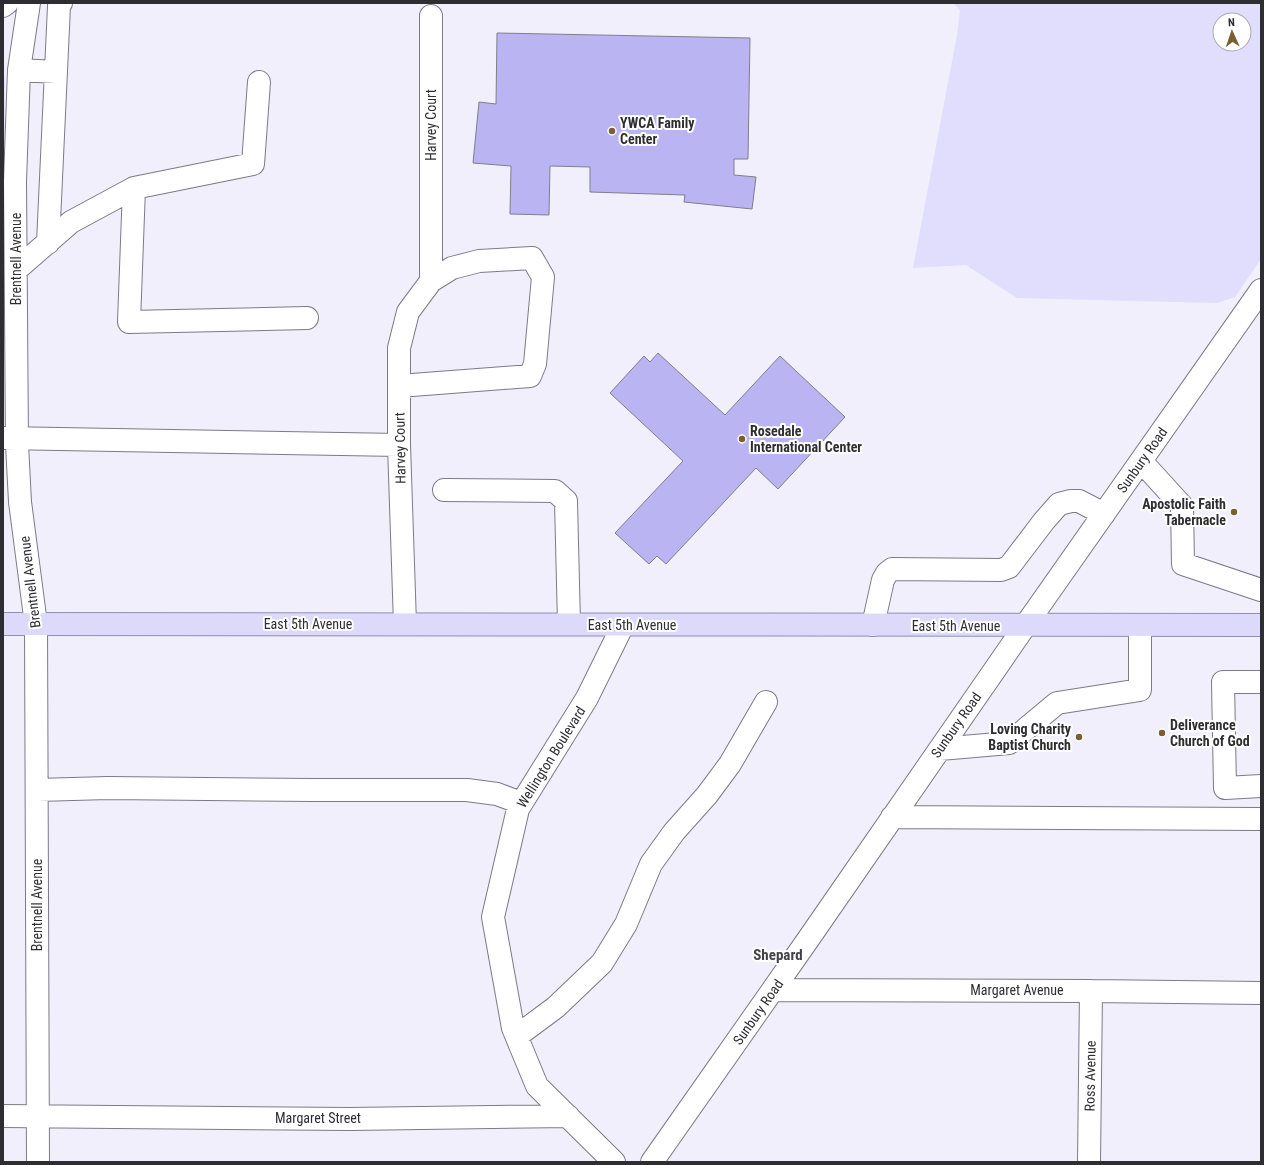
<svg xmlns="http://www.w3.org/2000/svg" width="1264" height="1165" viewBox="0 0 1264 1165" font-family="'Roboto Condensed',sans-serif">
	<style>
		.green { fill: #e0ddfd; fill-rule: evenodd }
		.building { fill: #bbb4f3; stroke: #7f7e89 }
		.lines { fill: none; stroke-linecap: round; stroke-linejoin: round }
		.minor-casing { stroke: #7b7b86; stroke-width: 24 }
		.major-casing { stroke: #918db3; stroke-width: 24 }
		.minor { stroke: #fff; stroke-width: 22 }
		.major { stroke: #ddd9fb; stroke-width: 22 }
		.poi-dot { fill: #7a5f32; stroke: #fff; stroke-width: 1.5 }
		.labels { text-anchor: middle; stroke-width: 4; stroke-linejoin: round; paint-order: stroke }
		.poi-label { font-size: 14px; font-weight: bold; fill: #2e2e32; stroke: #fff; text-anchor: start }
		.street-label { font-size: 14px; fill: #2e2e32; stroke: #fff }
		.neighbourhood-label { font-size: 15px; font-weight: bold; fill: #43424c; stroke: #fff }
	</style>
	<rect width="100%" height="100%" fill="#f0effb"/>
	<path class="green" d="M953 3H1261V259L1235 297 1217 303 1017 298 966 265 913 268 957 35 960 10ZM1220 20H1244V44H1220Z
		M3 71 5 79 3 289Z"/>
	<path class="building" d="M497 33 750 38 748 159H734V175L756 177 752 209 684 202 685 195 590 192V167L550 166 549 215 510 214 511 166 473 163 479 102 496 104Z
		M658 353 725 415 780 356 845 417 778 489 756 468 666 564 657 556 649 564 615 533 683 461 610 393 644 356 650 362Z"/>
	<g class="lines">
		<defs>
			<path id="minor" d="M29 3 19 70 15 181 17 444 20 502 36 624 38 1162
				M3 6 7 3
				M19 70 56 72
				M134 188 129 322 307 318
				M48 243 59 6 61 3
				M16 270 71 222 134 188 253 164 259 82
				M431 281V16
				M399 386 530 376 535 364 543 277 532 258 479 261 452 268 431 281 408 312 399 348V445L405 624
				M3 438 399 445
				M1141 461 1182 506 1183 564 1261 590
				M444 490 555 491 566 501 569 624
				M873 625 883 580 887 573 892 569 1001 570 1009 567 1044 521 1059 504 1071 501H1079L1104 514
				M1261 682H1223L1225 788 1261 786
				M940 749 1009 743 1057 703 1140 690V626
				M37 790 108 788 312 790H467L497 794 521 803
				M892 817 1261 819
				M773 990 1091 991 1261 993
				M517 1036 556 1007 602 963 626 924 651 864 674 832 707 795 730 764 766 702
				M3 1116 350 1119 568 1116
				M614 1162 537 1086 513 1028 493 917 518 809 587 698 623 625
				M652 1162 807 941 1025 626 1261 290
				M1089 1162 1091 991"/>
			<path id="major" d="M3 624 1261 625"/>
		</defs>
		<use href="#minor" class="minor-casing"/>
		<use href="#major" class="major-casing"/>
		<use href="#minor" class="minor"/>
		<use href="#major" class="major"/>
	</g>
	<g class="poi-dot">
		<circle cx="612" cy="131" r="4"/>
		<circle cx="742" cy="439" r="4"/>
		<circle cx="1234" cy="512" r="4"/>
		<circle cx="1162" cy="733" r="4"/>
		<circle cx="1079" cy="737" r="4"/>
	</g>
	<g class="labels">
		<g class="poi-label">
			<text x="620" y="128">YWCA Family<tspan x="620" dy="16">Center</tspan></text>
			<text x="750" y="436">Rosedale<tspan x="750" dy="16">International Center</tspan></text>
			<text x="1226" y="509" text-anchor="end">Apostolic Faith<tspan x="1226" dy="16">Tabernacle</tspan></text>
			<text x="1170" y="730">Deliverance<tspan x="1170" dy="16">Church of God</tspan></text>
			<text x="1071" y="734" text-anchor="end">Loving Charity<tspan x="1071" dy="16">Baptist Church</tspan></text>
		</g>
		<g class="street-label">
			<text transform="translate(431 125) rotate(-90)" y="5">Harvey Court</text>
			<text transform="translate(16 259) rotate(-90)" y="5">Brentnell Avenue</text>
			<text transform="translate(400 448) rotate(-91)" y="5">Harvey Court</text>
			<text transform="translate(1142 460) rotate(-55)" y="5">Sunbury Road</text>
			<text transform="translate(30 582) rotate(-97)" y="5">Brentnell Avenue</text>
			<text x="308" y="629">East 5th Avenue</text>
			<text x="632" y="630">East 5th Avenue</text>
			<text x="956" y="631">East 5th Avenue</text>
			<text transform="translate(956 725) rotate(-55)" y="5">Sunbury Road</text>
			<text transform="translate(551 757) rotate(-58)" y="5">Wellington Boulevard</text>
			<text transform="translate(37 905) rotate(-90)" y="5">Brentnell Avenue</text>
			<text x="1017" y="995">Margaret Avenue</text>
			<text transform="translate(758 1012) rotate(-55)" y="5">Sunbury Road</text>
			<text transform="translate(1090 1076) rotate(-89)" y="5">Ross Avenue</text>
			<text x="318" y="1123">Margaret Street</text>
		</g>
		<g class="neighbourhood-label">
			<text x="778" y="960">Shepard</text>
		</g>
	</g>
	<rect width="1264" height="1165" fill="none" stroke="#2e2e32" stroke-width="8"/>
	<g transform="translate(1232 32) rotate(357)"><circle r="19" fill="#ffffff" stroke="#ababad"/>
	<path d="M0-3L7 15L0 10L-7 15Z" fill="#7a5f32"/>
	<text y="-6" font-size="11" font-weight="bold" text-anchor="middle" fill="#2e2e32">N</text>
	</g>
</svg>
